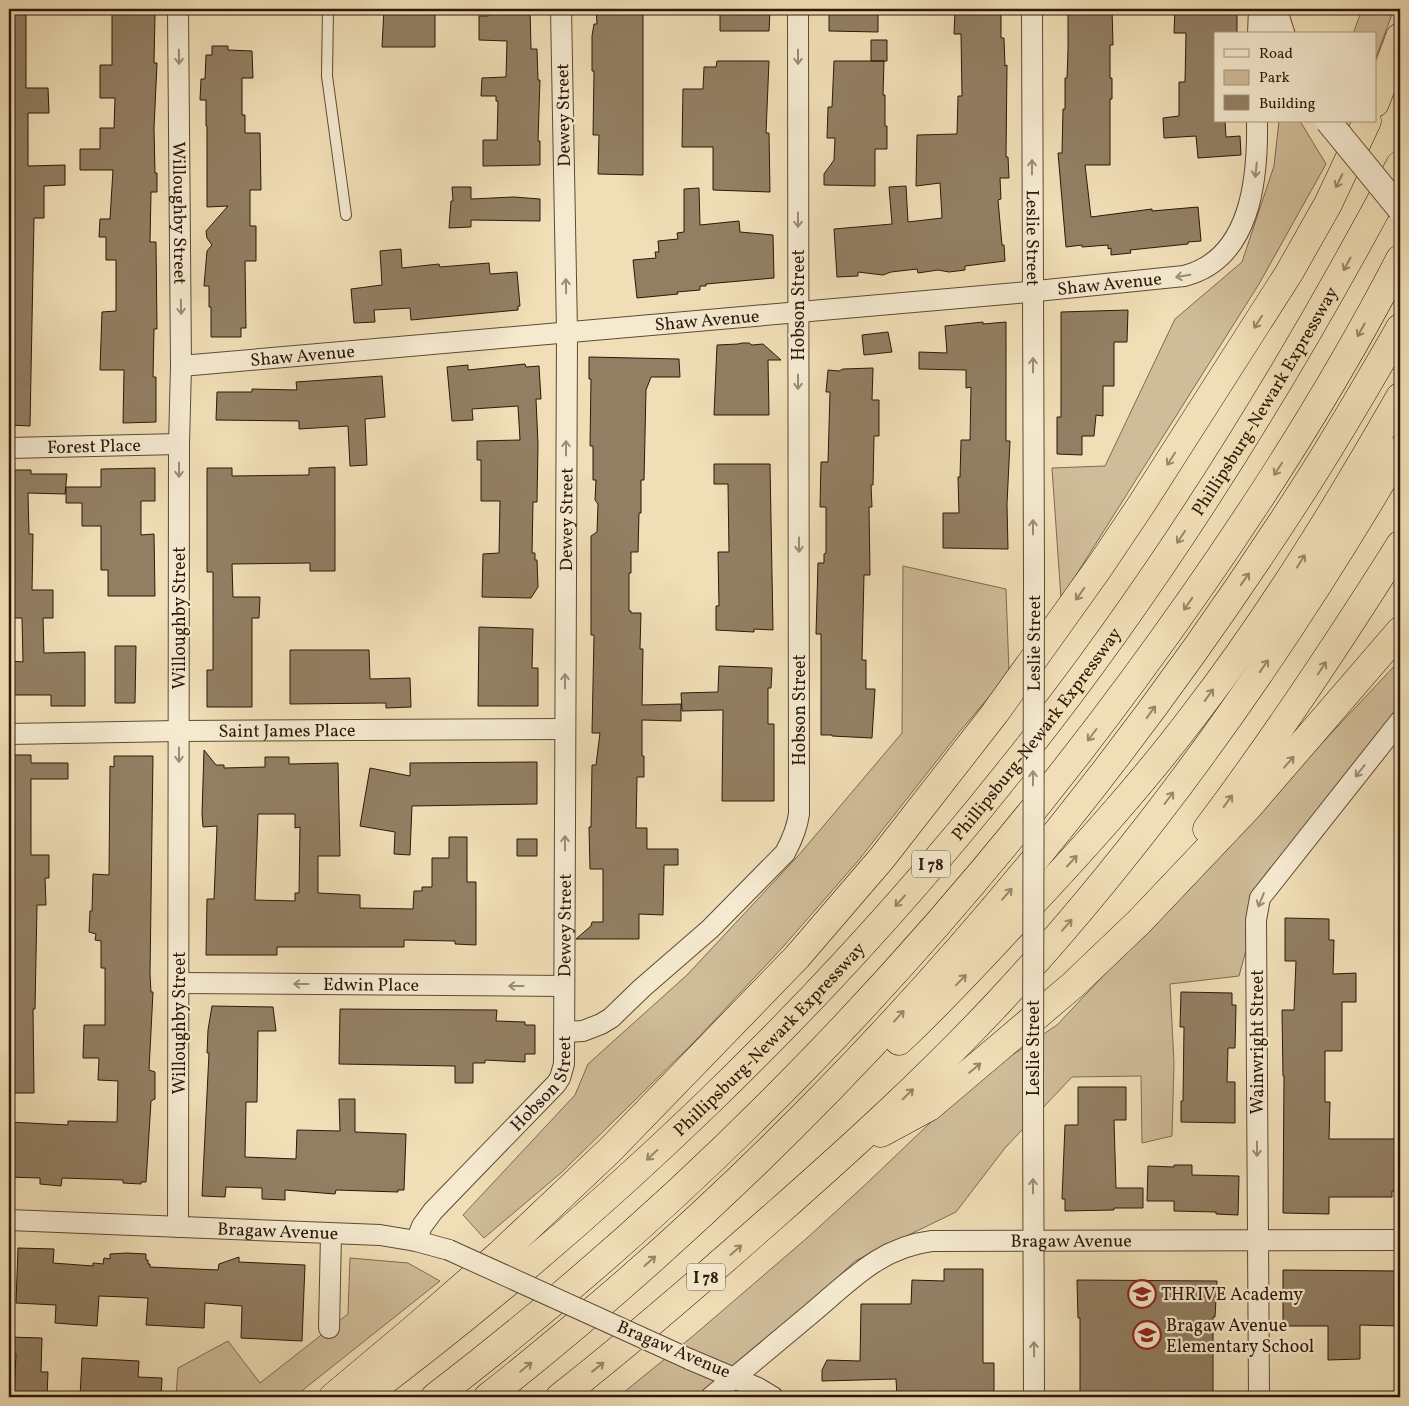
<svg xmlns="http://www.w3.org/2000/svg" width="1409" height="1406" viewBox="0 0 1409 1406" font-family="Vollkorn,serif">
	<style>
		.green { fill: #cfbc99; stroke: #7e6a51 }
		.building { fill: #927f63; stroke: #2d1809; fill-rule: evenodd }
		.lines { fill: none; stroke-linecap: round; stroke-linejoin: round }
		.service-casing { stroke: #5e4a34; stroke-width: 12 }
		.minor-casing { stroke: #5e4a34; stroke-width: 22 }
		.tertiary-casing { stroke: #5e4a34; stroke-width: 27 }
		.motorway-casing { stroke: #2d1809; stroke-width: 29 }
		.service { stroke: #f5ead0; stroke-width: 10 }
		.minor { stroke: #f5ead0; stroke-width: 20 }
		.tertiary { stroke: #f5ead0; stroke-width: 25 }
		.motorway { stroke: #f0deb6; stroke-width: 28 }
		.minor-bridge-casing { stroke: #5e4a34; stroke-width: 22; stroke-linecap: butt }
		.tertiary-bridge-casing { stroke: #5e4a34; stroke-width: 27; stroke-linecap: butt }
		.minor-bridge { stroke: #f5ead0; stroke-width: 20 }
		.tertiary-bridge { stroke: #f5ead0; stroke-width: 25 }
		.oneway { stroke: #9b8c76 }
		.oneway2 { stroke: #988568 }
		.labels { text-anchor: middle; stroke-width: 4.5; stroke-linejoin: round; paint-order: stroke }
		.shield { fill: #f5ead0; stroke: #695745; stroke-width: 1 }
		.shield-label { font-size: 16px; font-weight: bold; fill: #2d1809 }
		.street-label { font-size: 18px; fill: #2d1809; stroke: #f5ead0 }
		.poi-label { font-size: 18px; fill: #2d1809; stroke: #f5ead0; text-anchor: start }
	</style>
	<rect width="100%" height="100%" fill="#f0deb6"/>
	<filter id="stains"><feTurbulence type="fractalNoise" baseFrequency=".004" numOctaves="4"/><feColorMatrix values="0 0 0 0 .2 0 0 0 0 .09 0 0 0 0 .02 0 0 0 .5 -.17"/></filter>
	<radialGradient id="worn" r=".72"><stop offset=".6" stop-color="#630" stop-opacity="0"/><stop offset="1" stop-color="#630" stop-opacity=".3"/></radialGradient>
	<path class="green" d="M1362 9H1394L1375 60V34H1353Z
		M1279 121H1300L1326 164 1259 284 1061 599 1052 468 1105 466 1175 319 1242 262 1274 166Z
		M903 566 1006 589 1009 673 961 730 858 861 783 947 698 1038 562 1172 484 1238 463 1215 575 1095 588 1064 687 975 798 856 902 733Z
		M1400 660V721L1260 898 1239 976 1170 984 1174 1063 1172 1136 1142 1143 1141 1076 1072 1077 1005 1148 956 1212 855 1261 709 1397H618L693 1336 807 1238 866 1184 975 1080 1057 1025Z
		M350 1258 408 1263 440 1281 294 1397H176L178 1368 228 1341 260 1383 348 1314Z"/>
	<path class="building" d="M9 9H26V88H48L49 113H28V166L65 165V185L44 186V218H34L30 426 9 425Z
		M112 9H154V14H155L154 63H157L154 128 155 173H157V192H151L150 242H156L157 329H154L153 377H156V422L123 423 124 370H100L102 312 116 311V260H106V237H99L100 219H110L113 170H80V149H100V128H114L115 98H100V65H112Z
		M384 9H416V13H435V47H382Z
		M488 9H530L531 49H537L538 80H540L538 141H540V165L483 166V140H497L498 101H496V96H481L482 78 506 77 507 41 479 40V16H488Z
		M596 9H643V175L598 174 599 135H593L594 71H592V36L594 24H597Z
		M1068 9H1112L1113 45H1110V78H1112V99H1110V165H1085L1091 217 1152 209V211L1198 207 1201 241 1188 242V244L1130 250 1131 253 1111 255V248L1108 249V245L1082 247V245L1066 247 1058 153H1062L1063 109H1065V78H1067L1068 50Z
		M1175 9H1237V34H1215V121H1225L1226 137 1240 136 1241 155 1198 158 1196 136 1164 138 1163 118 1179 116V82H1185L1186 33H1174Z
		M720 10H770L769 31H720Z
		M829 10H878V32L829 31Z
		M982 11 990 13 1001 12V38H1004L1005 66 1007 65 1006 157H1008L1009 178H1000L1001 199 998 200 1002 245H1004L1005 261 965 266V270L949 272 938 270 918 273 917 269 891 272 883 275 858 272V276L837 277 834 229 892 224 889 187 906 186 908 222 942 218 940 183 916 186 917 135 957 134 958 96H962L961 34H954L955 12 977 13Z
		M871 40H887V61H871Z
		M212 46H228V50L252 51 253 78H242V115H245V133H260L261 190H250V226H256V261H245L246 328H241V337H211V307H209V286H204L207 251 212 245 207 238 206 231 228 206 207 207V126H206V100H200L201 79H205L206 55H212Z
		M717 61H769L766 133H769L770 192 713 190V147H682L683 89H703L704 67H716Z
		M834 61H884L883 95H885V126H887V149H875V186L824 185V174L834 160 835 138H827L828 107H832Z
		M452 187H471V199L514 197 540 199V221L471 220V227L449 228 451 201H453Z
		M699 188 700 225 739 221 740 232 773 235 774 278 706 284V286H700V290L677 292 678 294 637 298 633 260 656 258 655 252H659L658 241 678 239 677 233 684 232V189Z
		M401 249 402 268 439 264 440 267 489 263 490 274 517 272 520 306H518V310L411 320 410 308 374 310 375 322 354 323 351 289 382 285 380 251Z
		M1128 310 1127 342H1114V386H1103V416L1096 415 1094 436H1082V455L1057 454V417H1061V312Z
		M983 322V324L1006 322V441H1010L1007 504 1008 549 943 548V513H959L958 477H960L961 440H970L971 387 966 388V370L919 369V352L947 353 945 326Z
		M888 332 892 352 864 355 862 335Z
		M742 343H749L752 345 763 344 781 360H768L769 415H714L717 345 738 344Z
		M589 357 679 359 680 377H651L646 390 644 480H641V513H639L638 552H631V573H629V611H631V613H641L640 649H643L642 705 681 704V721L642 720V756H644V777H637L636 828H647V849H678V865H664L663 915 639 914V939H576L591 926 592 922H603V869H590L589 827H591L592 765H596L600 733H592L594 635H591V536L597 532 598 504 595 500 596 480H593V446H590L591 379H589Z
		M525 364 526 367 539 366 541 399H536L538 444 537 502H533L532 553H535V560H537L538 587 531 598 482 597 483 554 499 553 500 501H481V460H477V441L520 440 518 406 472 409 473 420 452 421 447 367 468 365V370Z
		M873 368 872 400H879V436H874L873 485H871L872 507H869L870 575H864L862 660H866V689H875L872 738 832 736V735H821V634H816L818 563H824V554L826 553V507H820L821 462H828L830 392H826L828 370 839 371 843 369Z
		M382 376 385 417 365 419 367 465 350 466 348 426 299 429V421L216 420 217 392H252V389L297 390 296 382Z
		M714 464H770L773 630 754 629V632L716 630V606H719L718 552H729L728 484H714Z
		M335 467V571H310V563L232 564 233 597H260L259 618H252V707H207V670H213V572H207V468H232V476L309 475V468Z
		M155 468V501H141V535L154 534 155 596H108V570H101V526H82V503H66V487H101V469Z
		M9 470H31V474H67L65 494 28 493 29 534H33L32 590H53V618H43L44 653 85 652V706H51V695H9V661L23 662 22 618H9Z
		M479 627 533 629 532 668H538V706H478Z
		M115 646H136L135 703H115Z
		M290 650H369L370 679 410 678 411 707 386 708V703L290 704Z
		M719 666 772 668 771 688H768V724H774V801H722L723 710 682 711 681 693 718 692Z
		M204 750 216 765H224V768L265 767V757H289V764L338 763 340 856H318V893L360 895V908L413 909 414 891H422V887H432V858H449V837H467V882H476V945L455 944V941L404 940V947H277V955H206L207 899H214L217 826 203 827 202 814ZM258 814H295V828L300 827 299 893H295V901L255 900Z
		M9 755H31V763H68V779H31V855H49V878H45L46 905H37L35 1009H33L34 1093H9Z
		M114 756H153L150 974 151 992H153L149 1070 155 1072V1099L151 1101 146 1182H141V1184L123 1183V1180L62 1178 61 1186 40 1184V1178L9 1177V1122L68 1125V1121L117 1122 118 1081 98 1080 99 1058H83L84 1025H105V968H101V941L95 940 96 934 89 932 90 911H92L93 874 109 875 110 766 114 767Z
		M537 762V804L412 806 410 855 394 854 395 832 360 826 370 768 410 776V763Z
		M517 839H537V856H517Z
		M1285 918 1329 919V940H1334L1333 974 1356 973V1002H1342V1051H1325V1102H1330L1329 1139H1400V1191H1392V1197H1329V1214L1283 1213 1284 1076H1283L1282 1010H1294L1296 961H1285Z
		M1181 992 1232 993V1005H1236L1235 1048H1228L1227 1082H1235V1123L1181 1122V1101H1183L1184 1027H1180Z
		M212 1006 273 1007 276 1031H258L257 1102H246L245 1157 296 1159 297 1130 340 1131 339 1099H355V1132L406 1134 404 1190H398V1192L336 1190 335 1194 285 1190V1200L262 1199V1188L226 1187 225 1197 202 1196 209 1053H207L208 1030Z
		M340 1009 497 1010 496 1021 525 1022V1025H535V1054H525V1062L485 1060V1063H473V1083H455V1066L339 1064Z
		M1078 1087H1126V1120H1114L1116 1188H1143V1208H1114V1210L1065 1211V1199H1062L1065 1125H1078Z
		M1174 1165H1192V1175L1239 1176 1238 1215 1216 1214V1212L1174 1211V1201H1147L1148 1166 1174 1167Z
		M18 1248 54 1249 53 1263 93 1266V1263L103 1264 104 1258 110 1259V1254L127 1253 146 1254V1260H148V1264H150V1267L218 1270 219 1264 239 1257V1262L305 1265 302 1341 241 1338 242 1306 205 1303 204 1328 146 1325 148 1298 99 1296 97 1326 55 1323 56 1305 16 1303Z
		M944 1269H983V1363H994V1397H897L896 1379 822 1381V1370L827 1360 860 1361 861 1304H911L912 1280 944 1281Z
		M1283 1270 1400 1271V1326L1360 1325V1359L1328 1360V1326H1283Z
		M1077 1280 1217 1281 1215 1317H1213V1397H1080V1318H1078Z
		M9 1337 42 1338 41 1372H48L47 1397H14L16 1354H9Z
		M82 1358 139 1361 138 1377 162 1378 161 1397H80Z"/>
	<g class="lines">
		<defs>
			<path id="service" d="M328 9 327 76 346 215"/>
			<g id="minor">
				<path id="s1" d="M178 9 181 366 179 444 178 1227"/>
				<path id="s2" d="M1032 9 1034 576"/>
				<path d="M1258 34 1259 9"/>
				<path id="s3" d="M181 366 1017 293 1184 276C1251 259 1258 179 1257 121"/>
				<path id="s4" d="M9 448 179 444"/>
				<path id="s5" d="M9 734 179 731 565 729"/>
				<path id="s6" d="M179 983 564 986"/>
				<path d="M565 1032 583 1031 601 1024 611 1018 642 988 710 929 785 853C792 840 797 829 799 814L798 9"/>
				<path d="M1033 1089 1034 1397"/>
				<path id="s7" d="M9 1220 380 1235 416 1241 449 1250"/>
				<path id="s8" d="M416 1241 422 1226 433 1211 556 1084 560 1078 564 1064 567 332 561 9"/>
				<path d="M329 1328 331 1234"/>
				<path id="s9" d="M689 1359 734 1378C760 1356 787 1334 813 1312 851 1280 881 1247 932 1241L1400 1240"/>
				<path d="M711 1397 734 1378 758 1388 773 1397"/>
				<path d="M1259 1397 1256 920 1260 898 1400 721"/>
			</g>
			<path id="tertiary" d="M1274 9 1282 34"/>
			<g id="motorway">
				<path d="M1375 103 1400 37"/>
				<path d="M1207 829C1276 737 1339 642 1400 545"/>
				<path d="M899 1041C943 1000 984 955 1025 911 1084 848 1142 784 1194 715 1271 615 1337 507 1400 397"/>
				<path d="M881 1133 929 1107 1073 985 1139 922 1249 806 1400 631"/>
				<path d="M333 1397 415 1328 500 1254 610 1150 797 957 882 858 995 713 1100 566 1141 505 1289 273 1328 204 1367 121"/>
				<path id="s10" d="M363 1397C602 1217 826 1003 1012 768 1162 581 1288 377 1400 165"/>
				<path d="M435 1397C701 1193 935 949 1134 679 1232 546 1324 406 1400 259"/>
				<path d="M488 1397C804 1148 1071 847 1290 510 1329 451 1365 389 1400 328"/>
				<path d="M560 1397C634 1339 705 1277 775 1215 852 1147 928 1078 998 1003 1153 836 1285 647 1400 450"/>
			</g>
		</defs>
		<use href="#service" class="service-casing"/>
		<use href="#minor" class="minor-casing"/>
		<use href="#tertiary" class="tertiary-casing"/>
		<use href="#motorway" class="motorway-casing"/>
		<use href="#service" class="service"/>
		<use href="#minor" class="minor"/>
		<use href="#tertiary" class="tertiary"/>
		<use href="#motorway" class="motorway"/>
		<defs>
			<g id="minor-bridge">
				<path id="s11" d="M1033 1089 1034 576"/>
				<path d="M449 1250 689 1359"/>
			</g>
			<path id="tertiary-bridge" d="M1328 121 1400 209"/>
		</defs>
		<use href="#minor-bridge" class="minor-bridge-casing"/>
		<use href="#tertiary-bridge" class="tertiary-bridge-casing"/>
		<use href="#minor-bridge" class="minor-bridge"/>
		<use href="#tertiary-bridge" class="tertiary-bridge"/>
	</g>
	<defs><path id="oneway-shaft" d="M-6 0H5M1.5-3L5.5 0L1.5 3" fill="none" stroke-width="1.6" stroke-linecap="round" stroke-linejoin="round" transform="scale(1.25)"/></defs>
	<g class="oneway">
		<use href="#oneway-shaft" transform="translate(179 57) rotate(89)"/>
		<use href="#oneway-shaft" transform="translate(798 57) rotate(90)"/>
		<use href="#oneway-shaft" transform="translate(1032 167) rotate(-90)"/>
		<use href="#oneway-shaft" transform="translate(1256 170) rotate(96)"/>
		<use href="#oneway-shaft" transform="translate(798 220) rotate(90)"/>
		<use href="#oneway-shaft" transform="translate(1183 276) rotate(170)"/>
		<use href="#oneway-shaft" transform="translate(566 286) rotate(-91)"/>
		<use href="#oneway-shaft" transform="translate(181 307) rotate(89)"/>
		<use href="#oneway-shaft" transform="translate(1033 365) rotate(-90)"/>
		<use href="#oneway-shaft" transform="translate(798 382) rotate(90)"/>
		<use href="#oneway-shaft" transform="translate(566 448) rotate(-90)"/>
		<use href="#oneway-shaft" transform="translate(179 470) rotate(90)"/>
		<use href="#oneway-shaft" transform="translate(1033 527) rotate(-90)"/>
		<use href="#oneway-shaft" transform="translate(799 545) rotate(90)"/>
		<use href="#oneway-shaft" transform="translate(565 681) rotate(-90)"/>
		<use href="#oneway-shaft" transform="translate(179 755) rotate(90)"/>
		<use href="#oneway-shaft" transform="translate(1360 771) rotate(128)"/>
		<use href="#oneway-shaft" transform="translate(1033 778) rotate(-90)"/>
		<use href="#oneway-shaft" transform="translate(565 843) rotate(-90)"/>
		<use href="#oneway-shaft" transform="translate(1261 900) rotate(112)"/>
		<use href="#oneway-shaft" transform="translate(301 984) rotate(-180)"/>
		<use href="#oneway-shaft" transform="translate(516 986) rotate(-180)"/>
		<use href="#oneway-shaft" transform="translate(1257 1149) rotate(90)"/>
		<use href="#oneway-shaft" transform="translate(1033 1186) rotate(-90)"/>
		<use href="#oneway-shaft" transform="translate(1034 1349) rotate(-91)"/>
	</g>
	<g class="oneway2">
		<use href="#oneway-shaft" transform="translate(1339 181) rotate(116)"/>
		<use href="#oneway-shaft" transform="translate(1347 264) rotate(119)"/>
		<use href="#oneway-shaft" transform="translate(1258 322) rotate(123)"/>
		<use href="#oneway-shaft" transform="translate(1361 330) rotate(119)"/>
		<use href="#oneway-shaft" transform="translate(1171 459) rotate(123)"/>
		<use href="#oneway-shaft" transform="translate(1278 469) rotate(123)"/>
		<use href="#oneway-shaft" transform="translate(1181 537) rotate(124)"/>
		<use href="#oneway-shaft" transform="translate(1301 561) rotate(-58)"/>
		<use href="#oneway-shaft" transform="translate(1245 579) rotate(-55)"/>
		<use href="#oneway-shaft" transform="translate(1080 594) rotate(125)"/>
		<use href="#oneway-shaft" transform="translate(1188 604) rotate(125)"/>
		<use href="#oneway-shaft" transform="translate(1264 666) rotate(-55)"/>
		<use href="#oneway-shaft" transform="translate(1322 668) rotate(-57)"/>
		<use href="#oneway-shaft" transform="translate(1209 695) rotate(-54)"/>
		<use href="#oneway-shaft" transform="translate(1151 712) rotate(-54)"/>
		<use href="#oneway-shaft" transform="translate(1092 735) rotate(127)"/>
		<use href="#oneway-shaft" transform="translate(1289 762) rotate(-49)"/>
		<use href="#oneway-shaft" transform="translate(1169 798) rotate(-53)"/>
		<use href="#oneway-shaft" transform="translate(1228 801) rotate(-54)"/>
		<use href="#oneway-shaft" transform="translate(1072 861) rotate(-47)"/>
		<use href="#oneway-shaft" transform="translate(1007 894) rotate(-49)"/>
		<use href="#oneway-shaft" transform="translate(900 901) rotate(132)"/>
		<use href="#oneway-shaft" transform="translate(1067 925) rotate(-49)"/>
		<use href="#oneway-shaft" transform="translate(961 980) rotate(-46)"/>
		<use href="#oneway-shaft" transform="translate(899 1016) rotate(-48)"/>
		<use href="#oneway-shaft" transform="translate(975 1068) rotate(-40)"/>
		<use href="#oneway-shaft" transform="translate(908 1094) rotate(-44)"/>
		<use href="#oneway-shaft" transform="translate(652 1155) rotate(137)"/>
		<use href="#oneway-shaft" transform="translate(736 1250) rotate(-41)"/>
		<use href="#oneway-shaft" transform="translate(650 1261) rotate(-42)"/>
		<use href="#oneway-shaft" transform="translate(526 1367) rotate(-39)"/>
		<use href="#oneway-shaft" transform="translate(598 1367) rotate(-38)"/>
	</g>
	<defs>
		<symbol id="school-ring" viewBox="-11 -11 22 22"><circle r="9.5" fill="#f5ead0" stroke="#8f2418" stroke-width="1.5"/><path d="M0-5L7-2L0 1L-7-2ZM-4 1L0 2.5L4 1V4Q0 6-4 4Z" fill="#8f2418"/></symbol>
	</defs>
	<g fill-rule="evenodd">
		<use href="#school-ring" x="1126" y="1278" width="32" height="32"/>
		<use href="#school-ring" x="1131" y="1319" width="32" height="32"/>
	</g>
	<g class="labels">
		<g class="shield">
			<rect x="912" y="850.5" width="38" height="27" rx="4"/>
			<rect x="687" y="1263.5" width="38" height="27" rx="4"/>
		</g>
		<g class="shield-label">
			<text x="931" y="870">I 78</text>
			<text x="706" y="1283">I 78</text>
		</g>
		<g class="street-label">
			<text transform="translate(563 115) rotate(-91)" y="6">Dewey Street</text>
			<text dy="6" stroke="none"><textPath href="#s1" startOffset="204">Willoughby Street</textPath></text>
			<text dy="6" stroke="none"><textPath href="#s2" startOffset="229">Leslie Street</textPath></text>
			<text dy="6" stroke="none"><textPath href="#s3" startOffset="932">Shaw Avenue</textPath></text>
			<text transform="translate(798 305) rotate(-90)" y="6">Hobson Street</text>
			<text dy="6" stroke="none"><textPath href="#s3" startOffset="528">Shaw Avenue</textPath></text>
			<text dy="6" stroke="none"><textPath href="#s3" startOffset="122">Shaw Avenue</textPath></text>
			<text dy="6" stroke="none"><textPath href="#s10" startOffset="1352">Phillipsburg-Newark Expressway</textPath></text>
			<text dy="6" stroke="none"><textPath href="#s4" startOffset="85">Forest Place</textPath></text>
			<text dy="6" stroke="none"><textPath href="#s8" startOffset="778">Dewey Street</textPath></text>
			<text transform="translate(179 618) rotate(-90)" y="6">Willoughby Street</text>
			<text dy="6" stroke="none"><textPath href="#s11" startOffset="446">Leslie Street</textPath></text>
			<text transform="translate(799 710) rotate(-90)" y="6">Hobson Street</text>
			<text dy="6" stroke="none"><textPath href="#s5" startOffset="278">Saint James Place</textPath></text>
			<text dy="6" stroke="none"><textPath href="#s10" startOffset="948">Phillipsburg-Newark Expressway</textPath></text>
			<text dy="6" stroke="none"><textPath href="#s8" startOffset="372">Dewey Street</textPath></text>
			<text dy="6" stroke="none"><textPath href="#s6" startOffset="192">Edwin Place</textPath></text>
			<text transform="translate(179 1023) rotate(-90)" y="6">Willoughby Street</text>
			<text dy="6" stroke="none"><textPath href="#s10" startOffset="542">Phillipsburg-Newark Expressway</textPath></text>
			<text transform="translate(1257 1042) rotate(-90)" y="6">Wainwright Street</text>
			<text transform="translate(1033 1048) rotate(-90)" y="6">Leslie Street</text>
			<text dy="6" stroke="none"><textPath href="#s8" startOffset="206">Hobson Street</textPath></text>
			<text dy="6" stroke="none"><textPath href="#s7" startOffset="269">Bragaw Avenue</textPath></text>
			<text dy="6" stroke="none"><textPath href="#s9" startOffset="432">Bragaw Avenue</textPath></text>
			<text transform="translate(674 1349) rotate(23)" y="6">Bragaw Avenue</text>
		</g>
		<g class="poi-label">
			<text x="1161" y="1300">THRIVE Academy</text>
			<text x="1166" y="1331">Bragaw Avenue<tspan x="1166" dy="21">Elementary School</tspan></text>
		</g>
	</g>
	<rect width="1409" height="1406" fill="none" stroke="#f0deb6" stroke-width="30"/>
	<rect x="10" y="10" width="1389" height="1386" fill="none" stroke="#2d1809" stroke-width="2.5"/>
	<rect x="15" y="15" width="1379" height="1376" fill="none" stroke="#2d1809"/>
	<rect x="1214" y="32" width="162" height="90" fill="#f5ead0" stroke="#a59680"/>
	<rect x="1224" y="49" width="25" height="8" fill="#f5ead0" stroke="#a59680"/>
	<text x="1259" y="58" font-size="15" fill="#2d1809">Road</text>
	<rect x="1224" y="70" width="25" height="15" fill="#cfbc99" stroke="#a59680"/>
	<text x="1259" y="82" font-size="15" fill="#2d1809">Park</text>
	<rect x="1224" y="95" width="25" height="15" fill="#927f63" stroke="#a59680"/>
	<text x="1259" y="108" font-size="15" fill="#2d1809">Building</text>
	<rect width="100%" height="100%" filter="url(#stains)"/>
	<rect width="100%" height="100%" fill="url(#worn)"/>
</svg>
